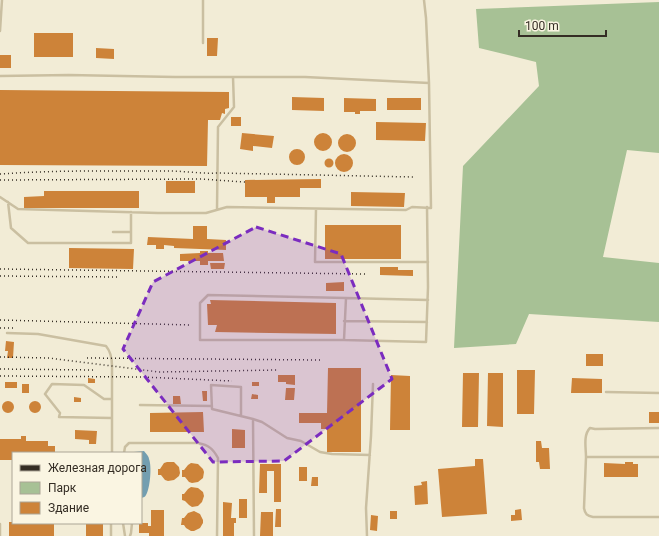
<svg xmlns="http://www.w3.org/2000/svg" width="659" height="536" viewBox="0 0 659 536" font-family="Roboto,sans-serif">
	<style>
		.green { fill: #a7c195 }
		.water { fill: #739eb0 }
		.building { fill: #cd8339 }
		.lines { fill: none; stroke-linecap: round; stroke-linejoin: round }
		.service { stroke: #cabfa1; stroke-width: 2.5 }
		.rail { stroke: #342d24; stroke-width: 1.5; stroke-dasharray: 1 3; stroke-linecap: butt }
		.marked { fill: #7b2cbf; fill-opacity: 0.2; stroke: #7b2cbf; stroke-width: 3; stroke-dasharray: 8 5; stroke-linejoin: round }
	</style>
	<rect width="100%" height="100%" fill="#f2ecd6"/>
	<path class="green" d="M659 2V153L627 150 603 257 659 263V322L529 314 516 344 454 348 463 166 539 86 536 62 479 48 476 9Z"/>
	<path class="water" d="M144 451C146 454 149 456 149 459 152 466 150 489 146 495 145 497 144 497 141 498V453H133L134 452Z"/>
	<path class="building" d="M34 33H73V57H34Z
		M207 38H218L217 56H207Z
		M96 48 114 49V59L96 58Z
		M0 55H11V68H0Z
		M0 90 229 92V108L225 109V114L222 113 220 120H208L207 166 0 165Z
		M292 97 324 98V111L292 110Z
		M344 98 376 99V111H360V114H355V112H344Z
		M387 98H421V110H387Z
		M231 117H241V126H231Z
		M376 122 426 123 425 141 376 140Z
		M242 133 274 136 272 148 253 146V151L240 149Z
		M314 142a9 9 0 1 1 18 0a9 9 0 1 1-18 0Z
		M338 143a9 9 0 1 1 18 0a9 9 0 1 1-18 0Z
		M289 157a8 8 0 1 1 16 0a8 8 0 1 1-16 0Z
		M335 163a9 9 0 1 1 18 0a9 9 0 1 1-18 0Z
		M324.5 163a4.5 4.5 0 1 1 9 0a4.5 4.5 0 1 1-9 0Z
		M321 179V188H300V197H275V203H267V197H245V180Z
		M166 181H195V193H166Z
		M44 191H139V208H24V197L44 196Z
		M351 192 405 193 404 207 351 206Z
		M325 225H401V259H325Z
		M193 226H207V239L226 240V250L174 248V246L164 245V249H156V245H147L148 237 193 239Z
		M69 248 134 249 133 269 69 268Z
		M200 251H208V253H223L224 261H208V265H200V261H180V254L200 253Z
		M210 263H225L224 269H211Z
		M380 267H398V270H413V276L380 275Z
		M344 282V291H326V283Z
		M210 300 336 303V334L215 332 217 325H208L207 304H211Z
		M6 341 14 342 13 358H7L8 351H5Z
		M586 354H603V366H586Z
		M328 368H361V452H327V429H321V423H299V413H327Z
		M517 370H535L534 414H517Z
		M463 373H479L478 427H462Z
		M488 373H503V427L487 426Z
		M278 375H295V385L286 384V382H278Z
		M391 375 410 376V430H390Z
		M88 378 95 379V383H88Z
		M572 378 602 379V393H571Z
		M5 382H17V388H5Z
		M252 382H259V386H252Z
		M22 384H29V393H22Z
		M286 388H295L294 400H285Z
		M202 391H207V401H203Z
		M252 394 258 395V399H251Z
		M173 396H180L181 404H173Z
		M74 397 81 398V402H74Z
		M29 407a6 6 0 1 1 12 0a6 6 0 1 1-12 0Z
		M2 407a6 6 0 1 1 12 0a6 6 0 1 1-12 0Z
		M203 412 204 432H150V413Z
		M649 412H659V423H649Z
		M232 429 245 430V448H232Z
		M75 430 97 431 96 444H89V440L75 439Z
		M21 436H26V441H48V446H55V452L13 453V460H0V439H21Z
		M536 441H541L542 448H549L550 469H540L539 462H536Z
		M475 459H483L487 514 442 517 438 469 475 466Z
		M167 462H174L179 467 180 473 179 476 174 480 168 481 165 480 161 475H158V469H160L164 463Z
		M625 462H633V464H638V477H604V463L625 464Z
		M191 463 198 464 203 469 204 472 203 478 198 482 192 483 189 482 185 477H182V470H184L188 465Z
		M260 464H281V502H274V471H267V493H259Z
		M299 467H307V481H299Z
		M312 477H318V486H311Z
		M427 481 428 504 415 505 414 486 422 485 421 482Z
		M191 487 198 488 203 492 204 496 202 502 198 506 192 507 189 505 185 501 182 500V494H184L188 489Z
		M239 499H247V518H239Z
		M223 502 232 503 231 518H236V523H234V536H223Z
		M276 509H281V527H275Z
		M521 509 522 520 511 521V515H515V510Z
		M151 510H164V536H149V533H139V523H148V526H151Z
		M194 511 200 514 203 520V523L200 528 194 531H191L186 528 184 525H181L182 518H184L188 513Z
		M390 511H397V519H390Z
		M261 512H273V536H260Z
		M371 515 378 516 377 531 370 530Z
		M9 522H13V523H54V536H9Z
		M86 523H103V536H86Z"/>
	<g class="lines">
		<path class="service" d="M203 0V43
			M0 31 2 0
			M0 76 69 75 175 77H305L429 83
			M0 197 18 209 158 213H206L227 207 406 210 412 207 431 208 429 83 426 18 424 0
			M8 202 11 228 28 243H131V212
			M427 207 428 287 426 342 344 340 346 298 428 300
			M217 209 218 127 234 107 233 77
			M316 209 315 262H428
			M113 232H131
			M344 321 427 322
			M7 333 38 334 106 346C111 352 112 358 112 366V453
			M344 340H200V303L208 295 346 298
			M606 392 659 393
			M140 405 212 406
			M241 416V387L211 385 212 409 253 419
			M111 418 59 417 60 413 45 394 52 384 84 385 104 399H112
			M659 428 595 429 590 428C583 435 586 448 586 457H659
			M124 453 125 447 129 443H198C209 445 213 449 218 458L217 536
			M586 457 584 508C585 514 587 516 593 517H659
			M123 523 125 536
			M0 524V536
			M111 536V523
			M130 536 131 533 132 523
			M254 536 253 419 262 422 287 438 301 441 320 452 332 454 370 455
			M367 536 366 508 371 436 373 384"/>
		<path class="rail" d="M0 174C56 170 113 171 169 171 185 171 202 174 218 173L414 177
			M0 180 200 179 245 182
			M0 269 365 274
			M0 276 118 277
			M0 320 191 325
			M0 328H15
			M0 357 49 358 159 372 278 370
			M87 358 320 360
			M0 369 94 370
			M0 376 143 377 232 381"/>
	</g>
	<path class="marked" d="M256 227 341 254 392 379 284 461 213 462 123 349 153 282Z"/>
	<rect x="12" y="452" width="130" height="72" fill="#faf5e2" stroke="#aba596"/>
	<rect x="20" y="465" width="20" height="6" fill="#342d24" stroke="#aba596"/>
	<text x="48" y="472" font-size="12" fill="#342d24">Железная дорога</text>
	<rect x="20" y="482" width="20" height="12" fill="#a7c195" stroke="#aba596"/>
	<text x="48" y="492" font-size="12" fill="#342d24">Парк</text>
	<rect x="20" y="502" width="20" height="12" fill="#cd8339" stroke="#aba596"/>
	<text x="48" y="512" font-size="12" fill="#342d24">Здание</text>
	<path d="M519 30v6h87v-6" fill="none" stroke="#342d24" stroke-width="2"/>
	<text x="525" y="30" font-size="12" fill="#342d24" stroke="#faf5e2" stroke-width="3" paint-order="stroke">100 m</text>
</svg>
